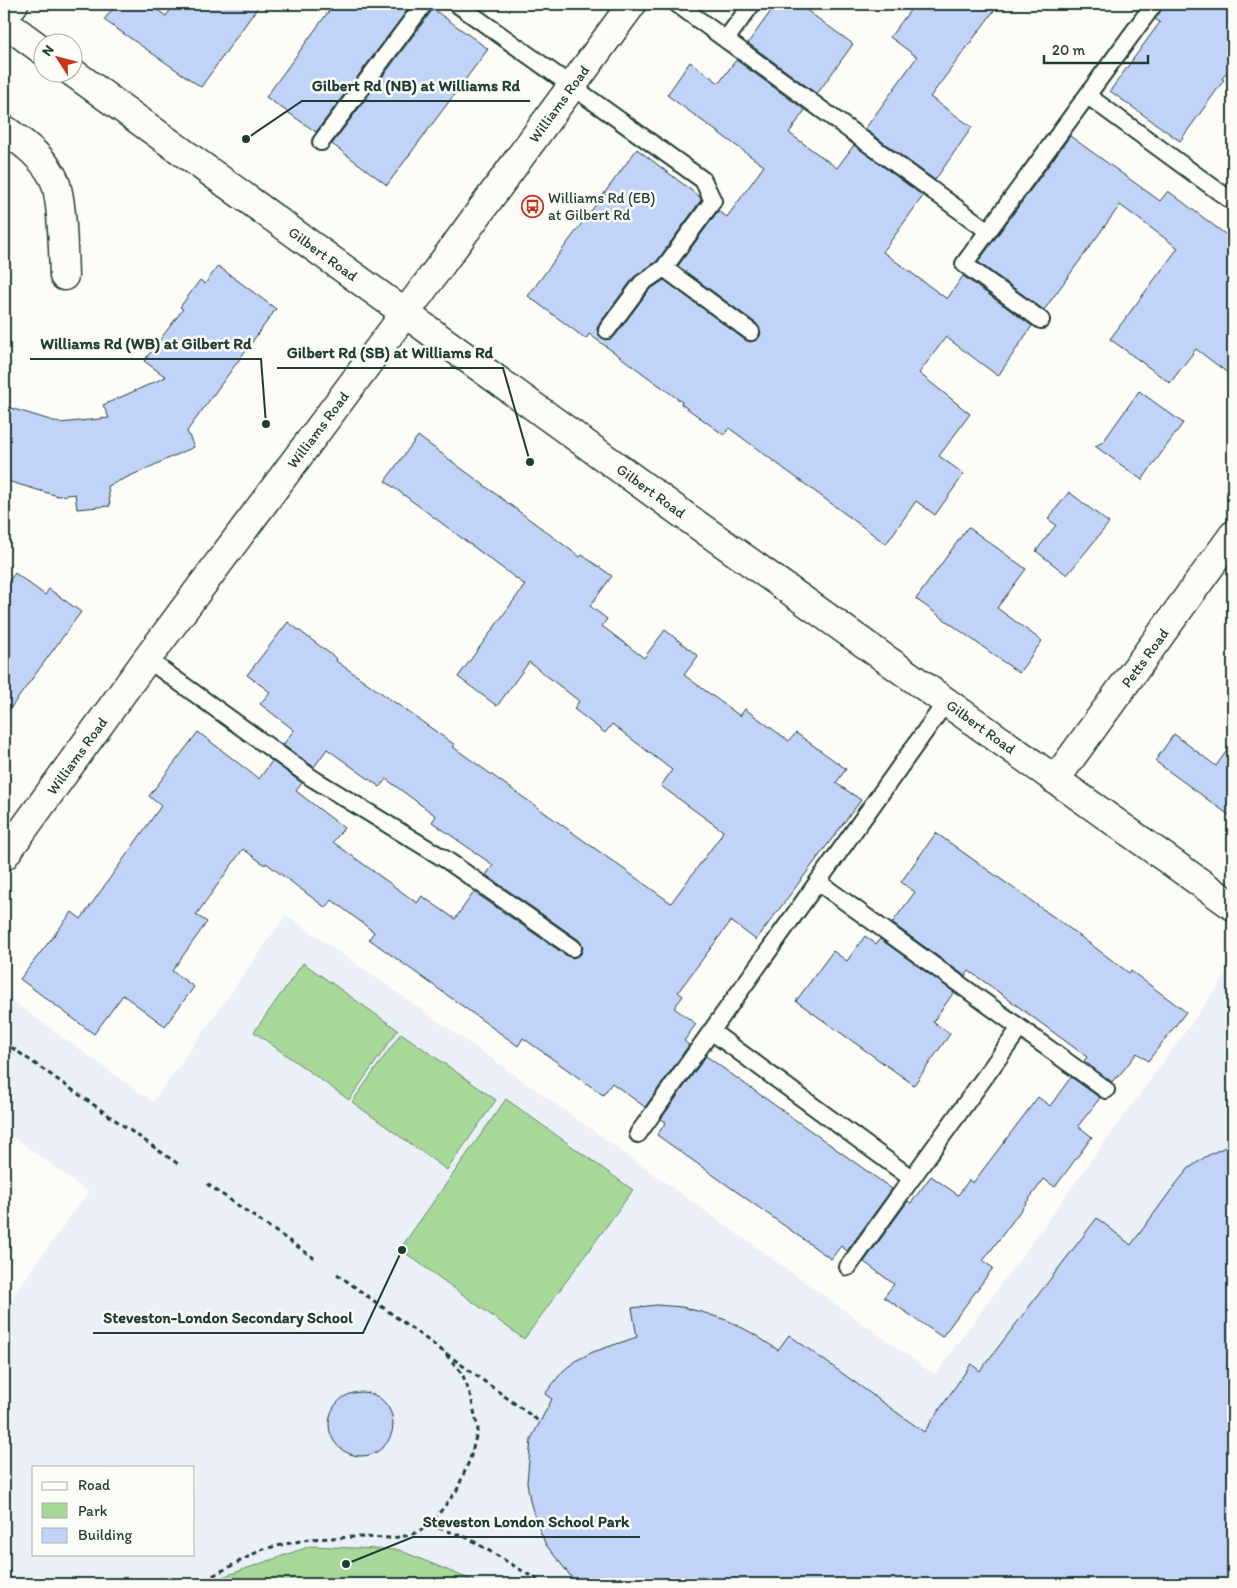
<svg xmlns="http://www.w3.org/2000/svg" width="1237" height="1588" viewBox="0 0 1237 1588" font-family="Itim,sans-serif">
	<style>
		.built { fill: #ebf0f8; fill-rule: evenodd }
		.green { fill: #a7d899; stroke: #638a66 }
		.building { fill: #c2d3f9; stroke: #1f3d34 }
		.lines { fill: none; stroke-linecap: round; stroke-linejoin: round }
		.service-casing { stroke: #1f3d34; stroke-width: 20 }
		.minor-casing { stroke: #1f3d34; stroke-width: 31 }
		.tertiary-casing { stroke: #1f3d34; stroke-width: 31 }
		.secondary-casing { stroke: #1f3d34; stroke-width: 31 }
		.path { stroke: #1f3d34; stroke-width: 3; stroke-dasharray: 5 4; stroke-linecap: butt }
		.service { stroke: #fdfcf7; stroke-width: 16 }
		.minor { stroke: #fdfcf7; stroke-width: 28 }
		.tertiary { stroke: #fdfcf7; stroke-width: 28 }
		.secondary { stroke: #fdfcf7; stroke-width: 28 }
		.labels { text-anchor: middle; stroke-width: 5; stroke-linejoin: round; paint-order: stroke }
		.street-label { font-size: 15px; fill: #1f3d34; stroke: #fdfcf7 }
		.poi-label { font-size: 15px; fill: #1f3d34; stroke: #fdfcf7; text-anchor: start }
		.leader { fill: none; stroke: #1f3d34; stroke-width: 2 }
		.callout-dot { fill: #1f3d34; stroke: #fdfcf7; stroke-width: 2 }
		.callout-label { font-size: 16px; text-anchor: middle; font-weight: bold; fill: #1f3d34; stroke: #fdfcf7; stroke-width: 5; stroke-linejoin: round; paint-order: stroke }
	</style>
	<rect width="100%" height="100%" fill="#fdfcf7"/>
	<filter id="ink" filterUnits="userSpaceOnUse"><feTurbulence type="fractalNoise" baseFrequency=".02" numOctaves="2"/><feDisplacementMap in="SourceGraphic" scale="10" xChannelSelector="R" yChannelSelector="G"/><feConvolveMatrix kernelMatrix="1 2 1 2 8 2 1 2 1" color-interpolation-filters="sRGB"/></filter>
	<g filter="url(#ink)">
		<path class="built" d="M286 915 522 1080 935 1375 1233 966V1584H481L399 1550 311 1546 219 1578 209 1584H4V1308L88 1192 4 1130V995L153 1102ZM34 1467H194V1554H34Z"/>
		<path class="green" d="M303 963 398 1030 349 1100 254 1032Z
			M401 1033 496 1100 447 1170 352 1102Z
			M506 1099 633 1190 524 1339 400 1249Z
			M311 1546 399 1550 481 1584H209L219 1578Z"/>
		<path class="building" d="M116 4H149L166 16 175 4H260L201 87 104 20Z
			M334 4H412L316 132 266 97Z
			M776 4H798L853 44 817 94 748 43Z
			M915 4H999L930 97 972 127 935 180 865 129 917 57 890 37Z
			M1164 4H1233V63L1222 79 1224 80 1180 141 1110 91 1160 22 1155 19 1162 9Z
			M433 9 488 49 387 185 332 144Z
			M736 60 805 110 789 133 837 168 854 145 923 196 883 252 947 299 963 276 1032 326 998 376 946 337 919 373 970 414 939 456 964 474 935 515 916 501 886 544 729 428 724 435 681 404 682 402 589 334 586 339 528 296 637 149 700 197 701 200 657 261 634 277 599 324 597 329 598 334 605 340 610 339 615 336 649 290 664 280 745 340 750 342 759 338 761 333 757 324 678 266 718 211 727 217 764 166 667 95 690 62 719 83Z
			M1070 136 1160 201 1168 191 1233 240V377L1196 349 1170 383 1110 339 1178 248 1120 205 1044 310 978 262Z
			M218 266 276 309 187 431 194 447 108 486 110 506 77 509 75 494 58 496 4 480V406L60 423 109 418 103 405 166 377 144 361 183 309 180 307 200 280 205 284Z
			M1139 391 1183 423 1142 480 1095 446 1103 442Z
			M418 436 580 557 582 555 612 576 590 606 607 619 602 626 644 658 665 630 698 656 684 675 740 716 745 709 789 741 796 733 846 769 836 783 861 800 756 940 731 921 678 992 683 996 674 1008 696 1024 684 1041 689 1045 645 1107 612 1083 603 1095 523 1038 518 1046 369 939 374 932 332 900 326 908 266 863 265 865 243 849 196 915 207 922 172 971 194 987 165 1026 123 995 94 1034 20 979 72 912 81 919 161 806 149 796 198 732 259 779 272 761 302 783 296 791 344 828 333 842 417 903 422 896 455 919 474 892 567 956 573 958 581 954 583 948 579 940 486 875 493 865 432 822 436 816 386 779 380 787 327 749 314 767 283 745 294 730 260 704 270 692 247 675 288 622 337 659 336 661 455 745 453 747 671 903 720 837 723 831 661 786 672 770 612 724 605 733 574 709 579 701 529 662 497 706 458 677 525 585 385 481Z
			M1069 492 1109 523 1067 575 1036 551 1056 525 1048 519Z
			M968 527 1026 569 997 608 1042 641 1019 673 916 599Z
			M15 573 45 595 49 589 81 612 4 717V588Z
			M1174 734 1216 766 1233 742V818L1155 761Z
			M936 833 1065 925 1129 973 1131 971 1186 1012 1148 1061 1137 1053 1117 1078 1116 1077 1112 1082 1084 1061 1087 1057 989 985 969 971 965 976 892 923 915 892 901 882Z
			M865 936 876 944 880 939 954 992 933 1022 950 1034 914 1085 796 1001 833 951 847 961Z
			M706 1056 892 1189 847 1251 841 1246 831 1259 657 1135 666 1122 661 1119Z
			M1071 1077 1100 1098 1078 1126 1092 1137 1055 1187 1044 1179 983 1261 993 1268 942 1337 884 1297 894 1284 864 1262 908 1201 911 1203 931 1176 958 1195 969 1180 973 1183 1038 1097 1050 1106Z
			M1233 1143V1584H577L546 1545 537 1524 530 1501 527 1482 531 1439 552 1399 545 1394 563 1371 575 1361 593 1352 637 1337 632 1308 656 1305 682 1307 705 1313 729 1321 752 1333 778 1350 789 1335 924 1432 971 1364 980 1371 1097 1218 1131 1245 1172 1189 1188 1169 1205 1157Z
			M329 1424a32 32 0 1 1 64 0a32 32 0 1 1-64 0Z"/>
		<g class="lines">
			<defs>
				<path id="service" d="M457 4 703 180 713 201 664 268 642 283 607 330
					M677 4 988 231
					M726 39 752 4
					M1088 96 1233 202
					M321 142 424 4
					M664 268 751 332
					M1041 320 964 264 1154 4
					M147 659 312 778 448 861 573 948
					M818 882 1106 1090
					M711 1031 911 1178
					M638 1134 946 702
					M848 1267 1020 1028"/>
				<path id="minor" d="M4 17 14 4
					M4 129C23 143 42 156 53 177 63 195 63 253 64 276
					M1055 780 1233 535"/>
				<path id="tertiary" d="M4 856 147 659 421 292 632 4"/>
				<path id="secondary" d="M4 22 42 50
					M72 72 699 526 1233 906"/>
			</defs>
			<use href="#service" class="service-casing"/>
			<use href="#minor" class="minor-casing"/>
			<use href="#tertiary" class="tertiary-casing"/>
			<use href="#secondary" class="secondary-casing"/>
			<path class="path" d="M4 1042 181 1166
				M207 1184 314 1258
				M337 1274 540 1422
				M430 1525 468 1538 544 1584
				M197 1584 263 1549 309 1539 355 1537 392 1538 411 1535 430 1525 457 1490 470 1459 478 1429 471 1397 462 1373 442 1350"/>
			<use href="#service" class="service"/>
			<use href="#minor" class="minor"/>
			<use href="#tertiary" class="tertiary"/>
			<use href="#secondary" class="secondary"/>
		</g>
	</g>
	<defs>
		<symbol id="bus-ring" viewBox="-11 -11 22 22"><circle r="9.5" fill="#fdfcf7" stroke="#c8321e" stroke-width="1.5"/><path d="M-5-6H5V4H4V6H2V4H-2V6H-4V4H-5ZM-3.5-4V0h7V-4ZM-3.5 1.2v1.5H-2V1.2ZM2 1.2v1.5H3.5V1.2Z" fill="#c8321e"/></symbol>
	</defs>
	<g fill-rule="evenodd">
		<use href="#bus-ring" x="520" y="194" width="25" height="25"/>
	</g>
	<g class="labels">
		<g class="street-label">
			<text transform="translate(559 104) rotate(-54)" y="5">Williams Road</text>
			<text transform="translate(323 254) rotate(36)" y="5">Gilbert Road</text>
			<text transform="translate(318 430) rotate(-53)" y="5">Williams Road</text>
			<text transform="translate(651 491) rotate(36)" y="5">Gilbert Road</text>
			<text transform="translate(1145 658) rotate(-54)" y="5">Petts Road</text>
			<text transform="translate(981 727) rotate(36)" y="5">Gilbert Road</text>
			<text transform="translate(77 756) rotate(-54)" y="5">Williams Road</text>
		</g>
		<g class="poi-label">
			<text x="548" y="203">Williams Rd (EB)<tspan x="548" dy="17">at Gilbert Rd</tspan></text>
		</g>
	</g>
	<path class="leader" d="M246 139L302 101H530M266 424L261 359H30M530 462L503 368H277M402 1250L363 1333H93M346 1564L413 1537H640"/>
	<g class="callout-dot">
		<circle cx="246" cy="139" r="5"/>
		<circle cx="266" cy="424" r="5"/>
		<circle cx="530" cy="462" r="5"/>
		<circle cx="402" cy="1250" r="5"/>
		<circle cx="346" cy="1564" r="5"/>
	</g>
	<g class="callout-label">
		<text x="416" y="91">Gilbert Rd (NB) at Williams Rd</text>
		<text x="146" y="349">Williams Rd (WB) at Gilbert Rd</text>
		<text x="390" y="358">Gilbert Rd (SB) at Williams Rd</text>
		<text x="228" y="1323">Steveston-London Secondary School</text>
		<text x="526" y="1527">Steveston London School Park</text>
	</g>
	<rect width="1237" height="1588" fill="none" stroke="#fdfcf7" stroke-width="20"/>
	<rect x="10" y="10" width="1217" height="1568" fill="none" stroke="#1f3d34" stroke-width="2" filter="url(#ink)"/>
	<rect x="32" y="1466" width="162" height="90" fill="#fdfcf7" stroke="#a4b0a9"/>
	<rect x="42" y="1482" width="25" height="8" fill="#fdfcf7" stroke="#a4b0a9"/>
	<text x="78" y="1490" font-size="15" fill="#1f3d34">Road</text>
	<rect x="42" y="1503" width="25" height="15" fill="#a7d899" stroke="#a4b0a9"/>
	<text x="78" y="1516" font-size="15" fill="#1f3d34">Park</text>
	<rect x="42" y="1528" width="25" height="15" fill="#c2d3f9" stroke="#a4b0a9"/>
	<text x="78" y="1540" font-size="15" fill="#1f3d34">Building</text>
	<g transform="translate(58 58) rotate(306)"><circle r="24" fill="#fdfcf7" stroke="#a4b0a9"/>
	<path d="M0-4L9 19L0 12L-9 19Z" fill="#c8321e"/>
	<text y="-8" font-size="14" font-weight="bold" text-anchor="middle" fill="#1f3d34">N</text>
	</g>
	<path d="M1044 55v8h104v-8" fill="none" stroke="#1f3d34" stroke-width="2.5"/>
	<text x="1052" y="55" font-size="15" fill="#1f3d34" stroke="#fdfcf7" stroke-width="4" paint-order="stroke">20 m</text>
</svg>
